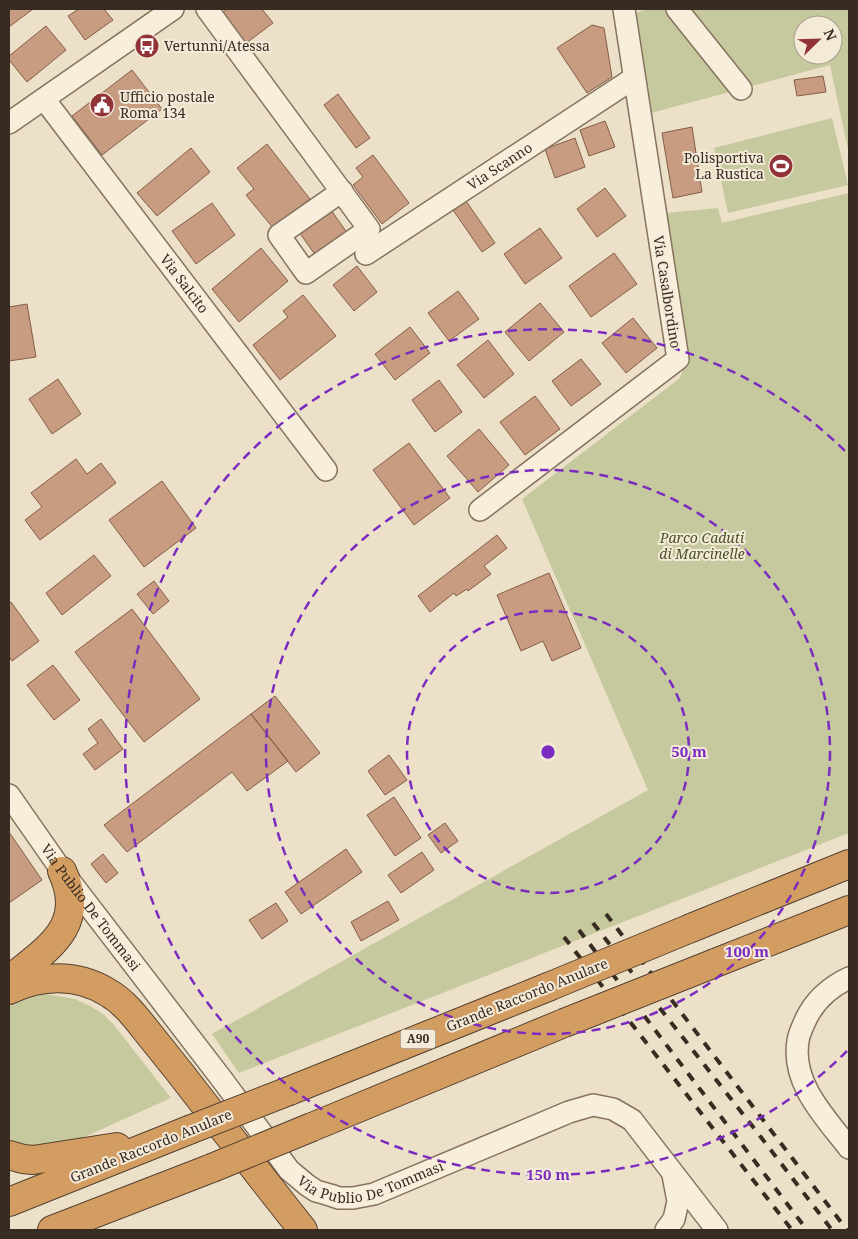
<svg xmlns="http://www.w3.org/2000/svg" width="858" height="1239" viewBox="0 0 858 1239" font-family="'Noto Serif',serif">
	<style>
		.green { fill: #c5c99d; fill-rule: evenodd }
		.building { fill: #c79c81; stroke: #845d46 }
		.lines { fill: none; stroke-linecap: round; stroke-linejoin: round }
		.minor-casing { stroke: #86735f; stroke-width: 24 }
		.highway-casing { stroke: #554132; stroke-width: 30 }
		.minor { stroke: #f7eedb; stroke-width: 21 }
		.highway { stroke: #d39d61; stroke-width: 28 }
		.rail { stroke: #382b21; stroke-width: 4; stroke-dasharray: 9 9; stroke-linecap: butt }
		.highway-bridge-casing { stroke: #554132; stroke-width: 30; stroke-linecap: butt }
		.highway-bridge { stroke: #d39d61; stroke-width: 28 }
		.ring { fill: none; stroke: #7b2cbf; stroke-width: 2.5; stroke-dasharray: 9 6 }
		.labels { text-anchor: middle; stroke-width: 4; stroke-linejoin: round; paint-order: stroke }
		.shield { fill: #f3ead8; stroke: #706458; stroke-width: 1 }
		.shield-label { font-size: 12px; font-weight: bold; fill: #382b21 }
		.poi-label { font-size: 14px; fill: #382b21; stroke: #f3ead8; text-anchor: start }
		.street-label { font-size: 14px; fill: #382b21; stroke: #f3ead8 }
		.park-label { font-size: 14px; font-style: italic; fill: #4a5329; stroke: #f3ead8 }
		.centre { fill: #7b2cbf; stroke: #f3ead8; stroke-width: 2.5 }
		.ring-label { font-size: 15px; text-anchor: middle; font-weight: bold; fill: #7b2cbf; stroke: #f3ead8; stroke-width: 4; stroke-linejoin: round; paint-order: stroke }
	</style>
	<rect width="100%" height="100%" fill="#ece0c9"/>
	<path class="green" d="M648 9H849V154L830 65 651 113 635 13ZM803 25H833V55H803Z
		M832 118 848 185 728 213 714 148Z
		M849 193V833L239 1073 212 1034 648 790 522 499 680 378 689 351 666 213 718 208 722 223Z
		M45 994 75 999 90 1006 103 1014 114 1025 171 1098 62 1147 24 1148 9 1140V1005L30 997Z"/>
	<path class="building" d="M9 9H33L9 27Z
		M79 9H104L113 20 85 40 68 16Z
		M227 9H262L273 23 245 44 222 13Z
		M592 25 604 28 612 77 587 93 557 48Z
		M46 26 66 50 27 82 9 60V56Z
		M132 70 162 109 102 155 72 116Z
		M823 76 826 92 797 96 794 80Z
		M338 94 370 138 356 148 324 105Z
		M605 121 615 147 589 156 580 130Z
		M692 127 702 192 673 198 662 133Z
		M575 138 585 167 555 178 545 149Z
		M267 144 310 199 273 228 246 195 254 189 237 168Z
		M191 148 210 172 157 216 137 193Z
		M373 155 409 203 382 224 353 185 363 177 356 168Z
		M605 188 626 216 597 237 577 209Z
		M466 201 495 243 482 252 453 210Z
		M212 203 235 235 196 264 172 231Z
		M331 210 348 234 316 256 299 232Z
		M540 228 562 258 525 284 504 254Z
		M261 248 288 281 239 322 212 289Z
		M614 253 637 284 591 317 569 286Z
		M357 266 377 292 354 311 333 285Z
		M458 291 479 319 449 341 428 313Z
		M303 295 336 336 280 380 253 345 288 317 283 311Z
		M540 303 564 332 529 361 505 332Z
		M27 304 36 357 9 361V307Z
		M633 318 657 348 626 373 602 343Z
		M410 327 430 353 395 380 375 354Z
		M488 340 514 374 484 398 457 365Z
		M581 359 601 384 571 406 552 381Z
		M58 379 81 414 52 434 29 399Z
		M439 380 462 412 435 432 412 400Z
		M535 396 560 429 525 455 500 422Z
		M479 429 509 465 478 492 447 456Z
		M409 443 450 498 414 525 373 470Z
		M76 459 87 474 101 463 116 483 40 540 25 520 42 507 31 493Z
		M162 481 196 528 144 567 109 520Z
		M497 535 507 548 484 566 491 574 468 591 467 589 456 596 454 593 430 612 418 596Z
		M94 555 111 576 62 615 46 593Z
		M549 573 581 648 552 661 543 641 521 651 497 595Z
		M154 581 169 601 153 614 137 594Z
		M11 602 39 641 12 661 9 656V603Z
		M132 609 200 699 144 742 75 652Z
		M53 665 80 700 54 720 27 685Z
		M275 696 320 753 296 772 251 714Z
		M251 714 288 761 247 791 232 772 127 852 104 825Z
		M101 719 123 749 95 770 83 754 98 743 88 729Z
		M389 755 407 780 385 795 368 771Z
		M394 797 421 838 395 856 367 815Z
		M445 823 458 841 441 853 428 835Z
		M9 832 42 880 9 903Z
		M346 849 362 872 301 914 285 892Z
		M422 852 434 870 401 893 388 875Z
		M103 854 118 873 106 883 91 864Z
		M388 901 399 920 361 941 351 922Z
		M276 903 288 921 262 939 249 920Z"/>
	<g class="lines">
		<defs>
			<g id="minor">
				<path d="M207 9 369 229 306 273 279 235 342 191"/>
				<path d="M677 9 741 89"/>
				<path id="s1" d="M44 99 326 470"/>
				<path d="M9 123 173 9"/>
				<path id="s2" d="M366 254 634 78"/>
				<path d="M480 510 678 359 624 9"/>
				<path id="s3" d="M9 795 62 871 224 1082 289 1170 307 1185 316 1191 330 1195 339 1198H353L374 1194 569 1112 593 1105 613 1109 632 1120 717 1230"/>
				<path d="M849 978C830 987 815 1000 806 1019 803 1026 799 1033 798 1041 791 1083 825 1117 849 1148"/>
				<path d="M666 1230 674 1219 678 1201 673 1175"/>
			</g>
			<path id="highway" d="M691 928 849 864
				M715 963 849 910
				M9 980C47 949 88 926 62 871
				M9 990C40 975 76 973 107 992 123 1001 134 1015 145 1029 157 1044 169 1059 181 1074 221 1126 262 1178 303 1230
				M289 1091 548 987
				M312 1127 564 1023
				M9 1155 23 1159 33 1160 117 1147
				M9 1202 189 1130
				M52 1230 212 1168"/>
		</defs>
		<use href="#minor" class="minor-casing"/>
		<use href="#highway" class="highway-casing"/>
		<use href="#minor" class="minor"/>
		<use href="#highway" class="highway"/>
		<path class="rail" d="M606 914 847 1230
			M593 923 757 1132 832 1230
			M579 930 807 1230
			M564 937 792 1230"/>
		<defs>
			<path id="highway-bridge" d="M548 987 691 928
				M564 1023 715 963
				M189 1130 289 1091
				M212 1168 312 1127"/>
		</defs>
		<use href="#highway-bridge" class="highway-bridge-casing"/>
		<use href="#highway-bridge" class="highway-bridge"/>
	</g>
	<g class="ring">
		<circle cx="548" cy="752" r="141"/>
		<circle cx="548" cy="752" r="282"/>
		<path d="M847 1051A423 423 0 1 1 847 453"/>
	</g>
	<defs>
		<symbol id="bus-disc" viewBox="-11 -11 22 22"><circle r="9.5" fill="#913337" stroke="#f3ead8"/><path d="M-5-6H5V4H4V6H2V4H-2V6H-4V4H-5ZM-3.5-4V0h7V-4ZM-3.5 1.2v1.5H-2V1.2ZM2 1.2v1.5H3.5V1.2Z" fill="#fff"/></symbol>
		<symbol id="civic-disc" viewBox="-11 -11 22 22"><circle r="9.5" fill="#913337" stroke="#f3ead8"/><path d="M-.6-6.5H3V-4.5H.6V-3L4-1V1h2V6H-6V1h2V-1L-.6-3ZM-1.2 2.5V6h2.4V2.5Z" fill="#fff"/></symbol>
		<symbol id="stadium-disc" viewBox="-11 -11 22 22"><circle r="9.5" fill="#913337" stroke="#f3ead8"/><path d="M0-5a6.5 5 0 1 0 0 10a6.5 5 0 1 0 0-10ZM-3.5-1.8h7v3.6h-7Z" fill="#fff"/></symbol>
	</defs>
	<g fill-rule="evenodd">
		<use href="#bus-disc" x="133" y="32" width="28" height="28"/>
		<use href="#civic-disc" x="88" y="91" width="28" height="28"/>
		<use href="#stadium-disc" x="767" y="152" width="28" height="28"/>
	</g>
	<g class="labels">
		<rect class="shield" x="400.5" y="1029.5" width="35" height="19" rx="4"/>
		<g class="shield-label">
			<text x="418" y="1043">A90</text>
		</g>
		<g class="poi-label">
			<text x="164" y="51">Vertunni/Atessa</text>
			<text x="120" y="102">Ufficio postale<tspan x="120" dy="16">Roma 134</tspan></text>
			<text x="764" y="163" text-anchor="end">Polisportiva<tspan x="764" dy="16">La Rustica</tspan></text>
		</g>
		<g class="street-label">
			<text dy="5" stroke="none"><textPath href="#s2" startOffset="160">Via Scanno</textPath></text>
			<text dy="5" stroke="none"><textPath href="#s1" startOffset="232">Via Salcito</textPath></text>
			<text transform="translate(667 292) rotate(81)" y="5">Via Casalbordino</text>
			<text dy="5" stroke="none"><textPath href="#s3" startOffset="139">Via Publio De Tommasi</textPath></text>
			<text transform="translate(527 995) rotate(-22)" y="5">Grande Raccordo Anulare</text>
			<text transform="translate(151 1146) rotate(-22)" y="5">Grande Raccordo Anulare</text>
			<text dy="5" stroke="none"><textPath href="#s3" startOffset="559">Via Publio De Tommasi</textPath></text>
		</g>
		<g class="park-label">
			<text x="702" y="543">Parco Caduti<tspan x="702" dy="16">di Marcinelle</tspan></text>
		</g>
	</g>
	<circle cx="548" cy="752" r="8" class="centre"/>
	<g class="ring-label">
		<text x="689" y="757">50 m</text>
		<text x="747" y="957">100 m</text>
		<text x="548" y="1180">150 m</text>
	</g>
	<rect width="858" height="1239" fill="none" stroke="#382b21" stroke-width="20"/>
	<g transform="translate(818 40) rotate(67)"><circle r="24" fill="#f3ead8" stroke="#a89e8f"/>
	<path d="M0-4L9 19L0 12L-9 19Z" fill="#913337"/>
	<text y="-8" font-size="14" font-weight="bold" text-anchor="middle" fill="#382b21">N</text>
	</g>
</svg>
